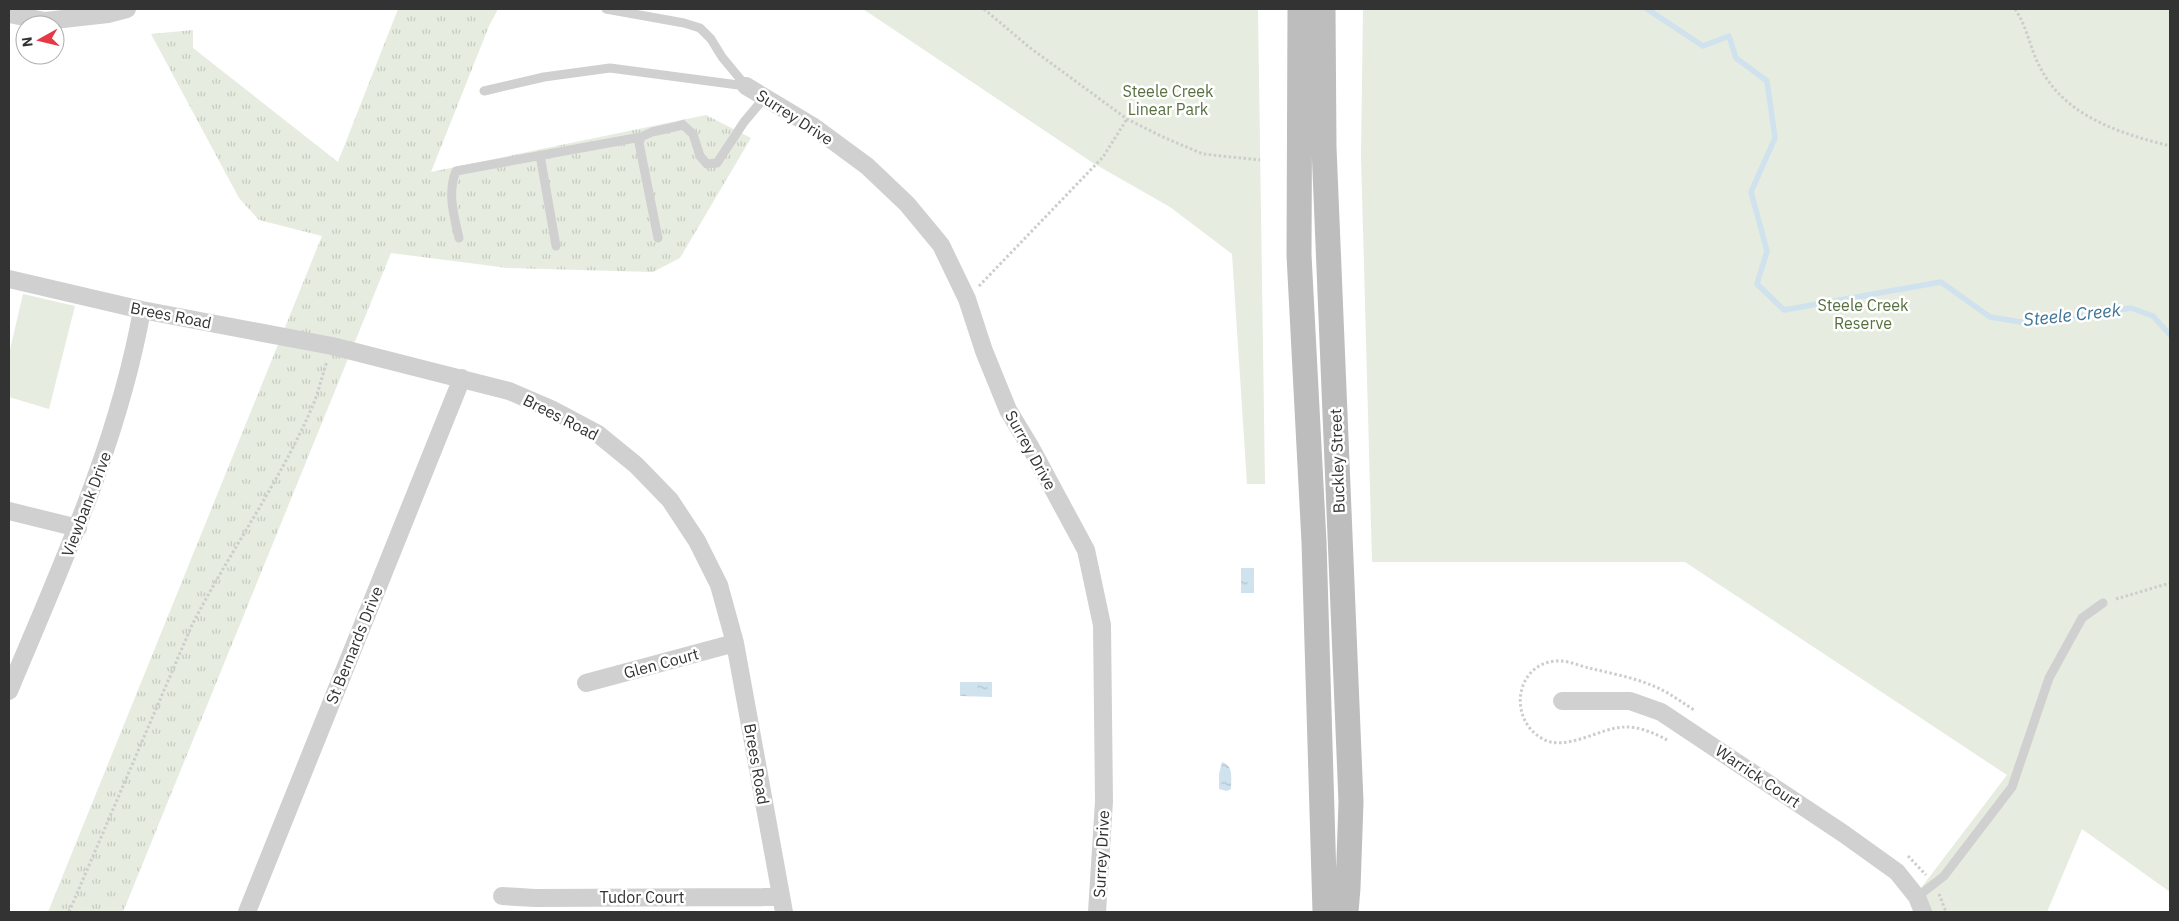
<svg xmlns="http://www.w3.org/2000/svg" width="2179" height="921" viewBox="0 0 2179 921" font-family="'IBM Plex Sans',sans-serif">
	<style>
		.grass { fill: url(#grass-tufts) }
		.park { fill: #e6ecdf }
		.water { fill: url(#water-ripples) }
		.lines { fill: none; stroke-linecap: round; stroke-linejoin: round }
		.stream { stroke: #cfe2ee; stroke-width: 5.5 }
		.path { stroke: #cdcdcd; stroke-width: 3; stroke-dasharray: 2.5 2.5; stroke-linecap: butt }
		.service { stroke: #d0d0d0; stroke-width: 9 }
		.minor { stroke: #d0d0d0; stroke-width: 18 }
		.secondary { stroke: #bdbdbd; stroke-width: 25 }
		.labels { text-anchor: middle; stroke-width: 5; stroke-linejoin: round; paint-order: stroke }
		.park-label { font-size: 16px; fill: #56703f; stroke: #fff }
		.street-label { font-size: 16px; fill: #333; stroke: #fff }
		.water-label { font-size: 18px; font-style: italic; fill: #3f7597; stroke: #fff }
	</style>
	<defs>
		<pattern id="grass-tufts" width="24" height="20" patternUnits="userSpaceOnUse" patternTransform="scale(1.25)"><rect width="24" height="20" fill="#e6ecdf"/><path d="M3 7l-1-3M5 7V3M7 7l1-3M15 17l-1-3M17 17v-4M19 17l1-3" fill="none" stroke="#c6cbc0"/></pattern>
		<pattern id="water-ripples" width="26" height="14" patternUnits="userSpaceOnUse" patternTransform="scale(1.25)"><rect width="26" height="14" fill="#cfe2ee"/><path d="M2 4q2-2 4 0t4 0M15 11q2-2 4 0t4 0" fill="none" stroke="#b2c2cd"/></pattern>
	</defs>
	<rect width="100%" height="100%" fill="#fff"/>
	<path class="grass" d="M398 9H498L489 26 431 172 706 115 751 138 680 258 653 272 508 268 391 253 123 912H48L322 236 259 220 239 198 151 34 193 30V48L338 162Z"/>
	<path class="park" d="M863 9H1258L1265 484H1247L1232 254 1170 207 1093 163Z
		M1363 9H2170V892L2082 829 2047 912H1931L1921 888 2007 775 1685 562H1372L1361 155Z
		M23 294 75 306 49 409 9 397V354Z"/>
	<path class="water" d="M1241 568H1254V593H1241Z
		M960 682H992V697L960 696Z
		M1222 762C1234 766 1231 778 1231 789L1227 791 1219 789V774Z"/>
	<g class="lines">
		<path class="stream" d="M1647 9 1703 46 1729 36 1736 58 1767 81 1775 138 1751 192 1767 251 1757 284 1784 310 1941 282 1990 317 2027 323 2131 308 2153 316 2170 335"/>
		<path class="path" d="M984 9 1029 47 1127 119 1163 137 1203 154 1260 160
			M2015 9C2028 28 2030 50 2041 69 2066 117 2122 134 2170 146
			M979 286 1103 157 1127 119
			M2116 599 2170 583
			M1667 740C1655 733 1637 726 1624 727 1600 728 1565 752 1543 739 1506 719 1516 660 1560 661 1569 661 1580 666 1589 668 1609 673 1632 677 1651 685 1667 691 1680 701 1694 710
			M1908 856 1926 875
			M1939 894 1946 912
			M69 912 192 625C230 551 280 482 313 405 319 391 322 376 327 361"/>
		<path class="service" d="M606 9 684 23 700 28 711 39 722 57 746 86
			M484 91 544 77 610 68 746 86
			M540 155 556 246
			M459 238C454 216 447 193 456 171L641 137
			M658 238 639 143 641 137 652 132 683 125 693 134 700 156 707 164 717 163 744 122 765 97
			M1917 897 1944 876 2012 787 2049 678 2082 618 2103 603"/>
		<path class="minor" d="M9 14 45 21 108 14 127 9
			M746 86 814 127 867 166 907 204 941 245 967 299 984 351 1008 410 1031 448 1086 550 1102 625 1104 801 1097 912
			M9 279 142 310 332 346 509 391 551 409 598 434 636 465 670 500 697 541 719 585 735 643 784 912
			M9 511 78 528
			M586 683 735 643
			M9 691C61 566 118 444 142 310
			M1562 701H1630L1661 712 1844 834 1897 872 1917 897 1923 912
			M502 896 535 898 781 897
			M247 912 462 378"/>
		<path class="secondary" d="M1300 9 1299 255 1314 542 1325 912
			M1323 9 1324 147 1351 802 1348 888 1346 912"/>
	</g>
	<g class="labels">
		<g class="park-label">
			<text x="1168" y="97">Steele Creek<tspan x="1168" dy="18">Linear Park</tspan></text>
			<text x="1863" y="311">Steele Creek<tspan x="1863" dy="18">Reserve</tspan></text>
		</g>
		<g class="street-label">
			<text transform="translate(795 117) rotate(33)" y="6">Surrey Drive</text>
			<text transform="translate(171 315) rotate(11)" y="6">Brees Road</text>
			<text transform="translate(561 417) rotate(27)" y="6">Brees Road</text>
			<text transform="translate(1031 450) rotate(61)" y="6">Surrey Drive</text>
			<text transform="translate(1337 461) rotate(-92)" y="6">Buckley Street</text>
			<text transform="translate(86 504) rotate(-69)" y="6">Viewbank Drive</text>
			<text transform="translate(354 645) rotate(-68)" y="6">St Bernards Drive</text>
			<text transform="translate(661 663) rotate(-15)" y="6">Glen Court</text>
			<text transform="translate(757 764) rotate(80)" y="6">Brees Road</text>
			<text transform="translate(1758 776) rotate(34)" y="6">Warrick Court</text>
			<text transform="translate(1101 854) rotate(-87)" y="6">Surrey Drive</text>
			<text x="642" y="903">Tudor Court</text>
		</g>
		<g class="water-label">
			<text transform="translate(2072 315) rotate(-6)" y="6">Steele Creek</text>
		</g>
	</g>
	<rect width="2179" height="921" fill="none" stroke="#333333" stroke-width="20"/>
	<g transform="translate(40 40) rotate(262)"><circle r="24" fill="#ffffff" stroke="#adadad"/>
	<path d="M0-4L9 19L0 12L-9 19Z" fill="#e63946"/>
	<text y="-8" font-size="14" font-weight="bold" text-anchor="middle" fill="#333333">N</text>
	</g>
</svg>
